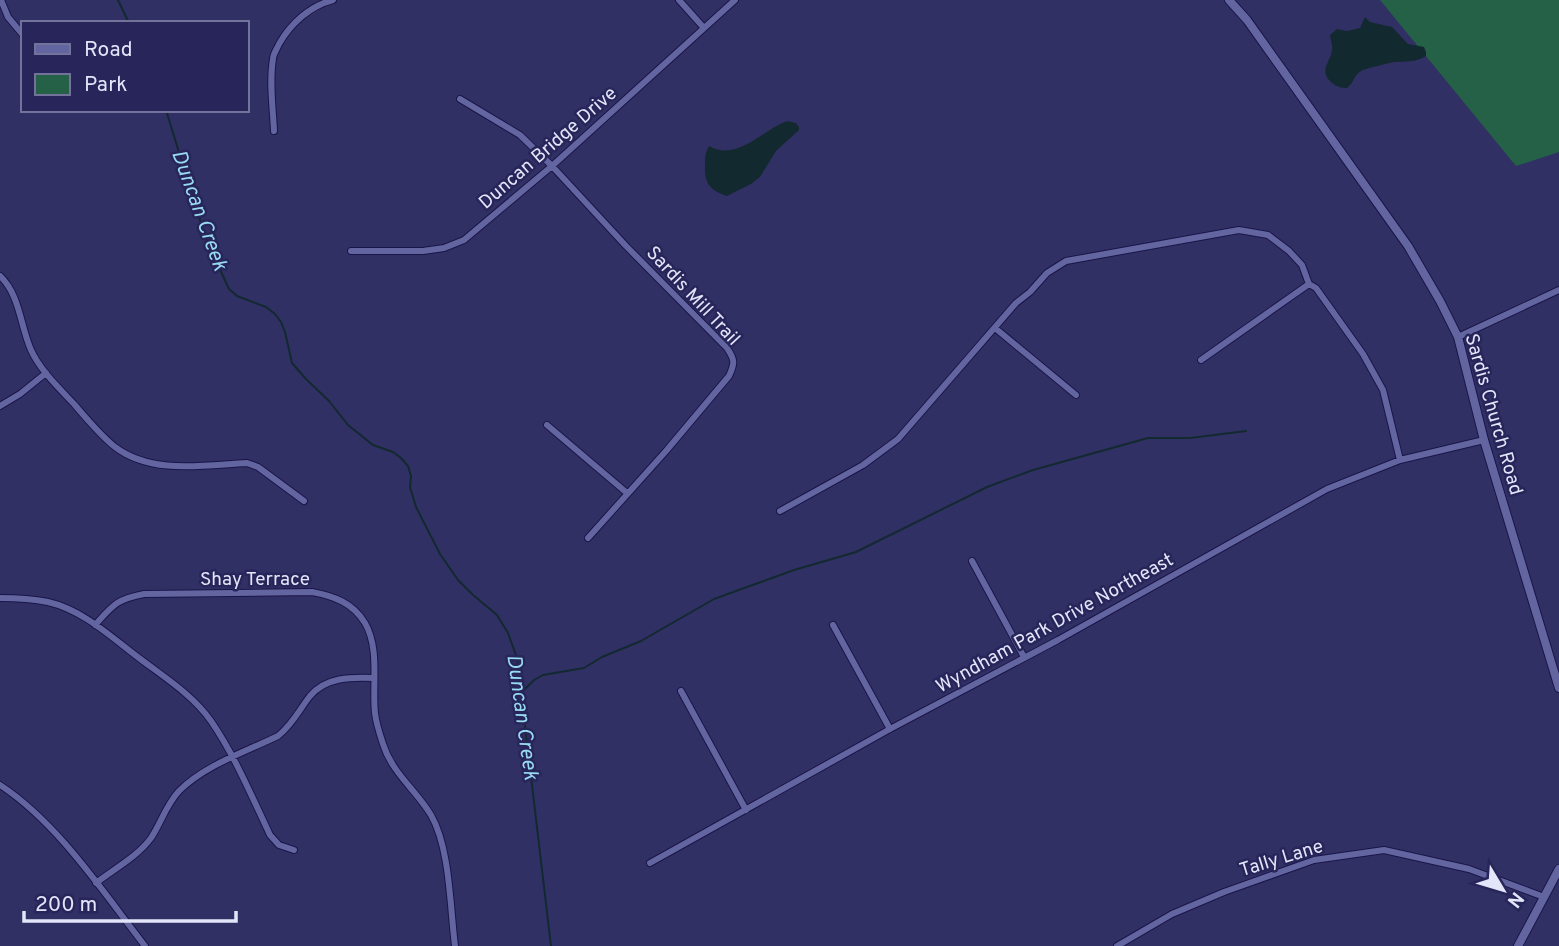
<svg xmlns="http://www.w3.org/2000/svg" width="1559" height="946" viewBox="0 0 1559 946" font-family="Overpass,sans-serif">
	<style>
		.green { fill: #246146 }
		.water { fill: #132930 }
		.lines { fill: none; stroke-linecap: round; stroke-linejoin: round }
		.stream { stroke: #132930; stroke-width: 2 }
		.minor-casing { stroke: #1a1548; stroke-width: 8 }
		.tertiary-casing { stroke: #1a1548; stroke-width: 10 }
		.minor { stroke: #6365a0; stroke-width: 6 }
		.tertiary { stroke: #6365a0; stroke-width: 8 }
		.labels { text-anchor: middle; stroke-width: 5; stroke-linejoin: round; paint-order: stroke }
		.street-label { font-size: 19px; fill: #e3e5f9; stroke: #27255a }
		.water-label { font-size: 21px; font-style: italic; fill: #98daf0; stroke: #27255a }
	</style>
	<rect width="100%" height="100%" fill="#313065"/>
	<path class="green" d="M1380 0H1559V152L1516 166Z"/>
	<path class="water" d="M1365 17 1370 22 1392 27 1408 44 1424 47 1426 52V56C1415 63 1405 61 1394 62 1389 63 1364 69 1361 71 1354 75 1354 83 1347 88 1341 88 1337 87 1332 83 1316 69 1334 60 1332 46 1332 42 1330 39 1330 35L1337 29 1347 31 1360 28Z
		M787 121 796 123 799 127V130L776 151 760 177 751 184 727 196C709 190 704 183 705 164 705 157 705 153 709 146 737 162 762 130 787 121Z"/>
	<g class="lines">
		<path class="stream" d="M118 0 129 23
			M166 110 197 211 207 241 229 289 237 296 266 307 275 314 281 322 285 332 292 363 306 379 329 401 348 425 373 445 393 452 401 458 408 466 411 476 410 487 416 507 440 554 458 580 473 595 497 615 508 633 517 658 551 946
			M522 692 534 680 543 675 584 668 602 657 641 641 714 599 794 570 856 552 987 487 1033 470 1148 438H1190L1246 431"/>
		<defs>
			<path id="minor" d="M1 0 8 17 23 35
				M679 0 704 28
				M460 99 520 135 552 166 626 246 727 348C735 360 735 363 729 376L666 451 588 538
				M274 131C273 108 269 82 273 59 273 54 277 49 279 44 291 23 310 6 333 0
				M351 251H423L444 248 464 240 552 166 735 0
				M0 276C20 295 20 325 31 350 40 370 59 388 74 404 87 419 100 435 115 447 152 475 204 465 247 463L258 467 304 501
				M995 328 1076 395
				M1458 337 1559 290
				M1201 360 1309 284
				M0 406 20 394 46 373
				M547 425 627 493
				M780 511 863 465 898 439 1016 303 1030 292 1047 273 1066 261 1239 230 1268 235 1289 251 1302 265 1309 284 1316 288 1363 354 1383 390 1400 460
				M972 561 1024 657
				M0 598C15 598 33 599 48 602 83 610 111 637 139 658 164 677 193 695 211 721 235 756 252 797 270 835L279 845 294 850
				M95 625C113 605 117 599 144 594L312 592C334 596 353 603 365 623 380 649 372 685 375 713 376 723 380 735 383 744 392 773 416 790 431 815 450 848 450 907 455 946
				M833 625 890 729
				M681 691 746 810
				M0 785C58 823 103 892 145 946
				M650 863 890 729 1058 640 1327 489 1400 460 1484 440
				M96 883C114 869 137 857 151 838 161 823 166 805 179 791 205 765 245 752 278 736 293 724 299 710 310 696 326 677 351 677 374 678
				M1117 946 1172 914 1224 892 1314 860 1384 850 1469 869 1544 897"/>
			<path id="tertiary" d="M1229 0 1247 20 1408 246 1440 301 1458 337 1484 440 1559 688
				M1518 946 1559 869"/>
		</defs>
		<use href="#minor" class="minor-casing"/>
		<use href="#tertiary" class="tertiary-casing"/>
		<use href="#minor" class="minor"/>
		<use href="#tertiary" class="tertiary"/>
	</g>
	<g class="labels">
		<g class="street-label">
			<text transform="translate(547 147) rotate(-41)" y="7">Duncan Bridge Drive</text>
			<text transform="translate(694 295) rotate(47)" y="7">Sardis Mill Trail</text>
			<text transform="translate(1495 414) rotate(74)" y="7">Sardis Church Road</text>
			<text x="255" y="585">Shay Terrace</text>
			<text transform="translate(1054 622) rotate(-29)" y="7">Wyndham Park Drive Northeast</text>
			<text transform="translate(1281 857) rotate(-17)" y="7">Tally Lane</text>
		</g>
		<g class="water-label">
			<text transform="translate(200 210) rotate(70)" y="7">Duncan Creek</text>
			<text transform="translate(523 717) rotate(82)" y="7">Duncan Creek</text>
		</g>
	</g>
	<rect x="21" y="21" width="228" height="91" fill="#27255a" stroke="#72729a" stroke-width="2"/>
	<rect x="35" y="44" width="35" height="10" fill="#6365a0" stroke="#72729a" stroke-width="2"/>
	<text x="84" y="56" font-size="21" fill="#e3e5f9">Road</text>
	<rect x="35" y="74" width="35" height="21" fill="#246146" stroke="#72729a" stroke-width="2"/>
	<text x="84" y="91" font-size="21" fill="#e3e5f9">Park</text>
	<g transform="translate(1503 890) rotate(128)" stroke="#27255a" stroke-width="5" paint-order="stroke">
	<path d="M0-5L12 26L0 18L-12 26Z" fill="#e3e5f9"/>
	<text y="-10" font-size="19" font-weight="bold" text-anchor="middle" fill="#e3e5f9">N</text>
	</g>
	<path d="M24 911v10h212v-10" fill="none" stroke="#e3e5f9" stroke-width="3.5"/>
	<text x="35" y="911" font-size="21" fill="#e3e5f9" stroke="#27255a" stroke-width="5" paint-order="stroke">200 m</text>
</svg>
